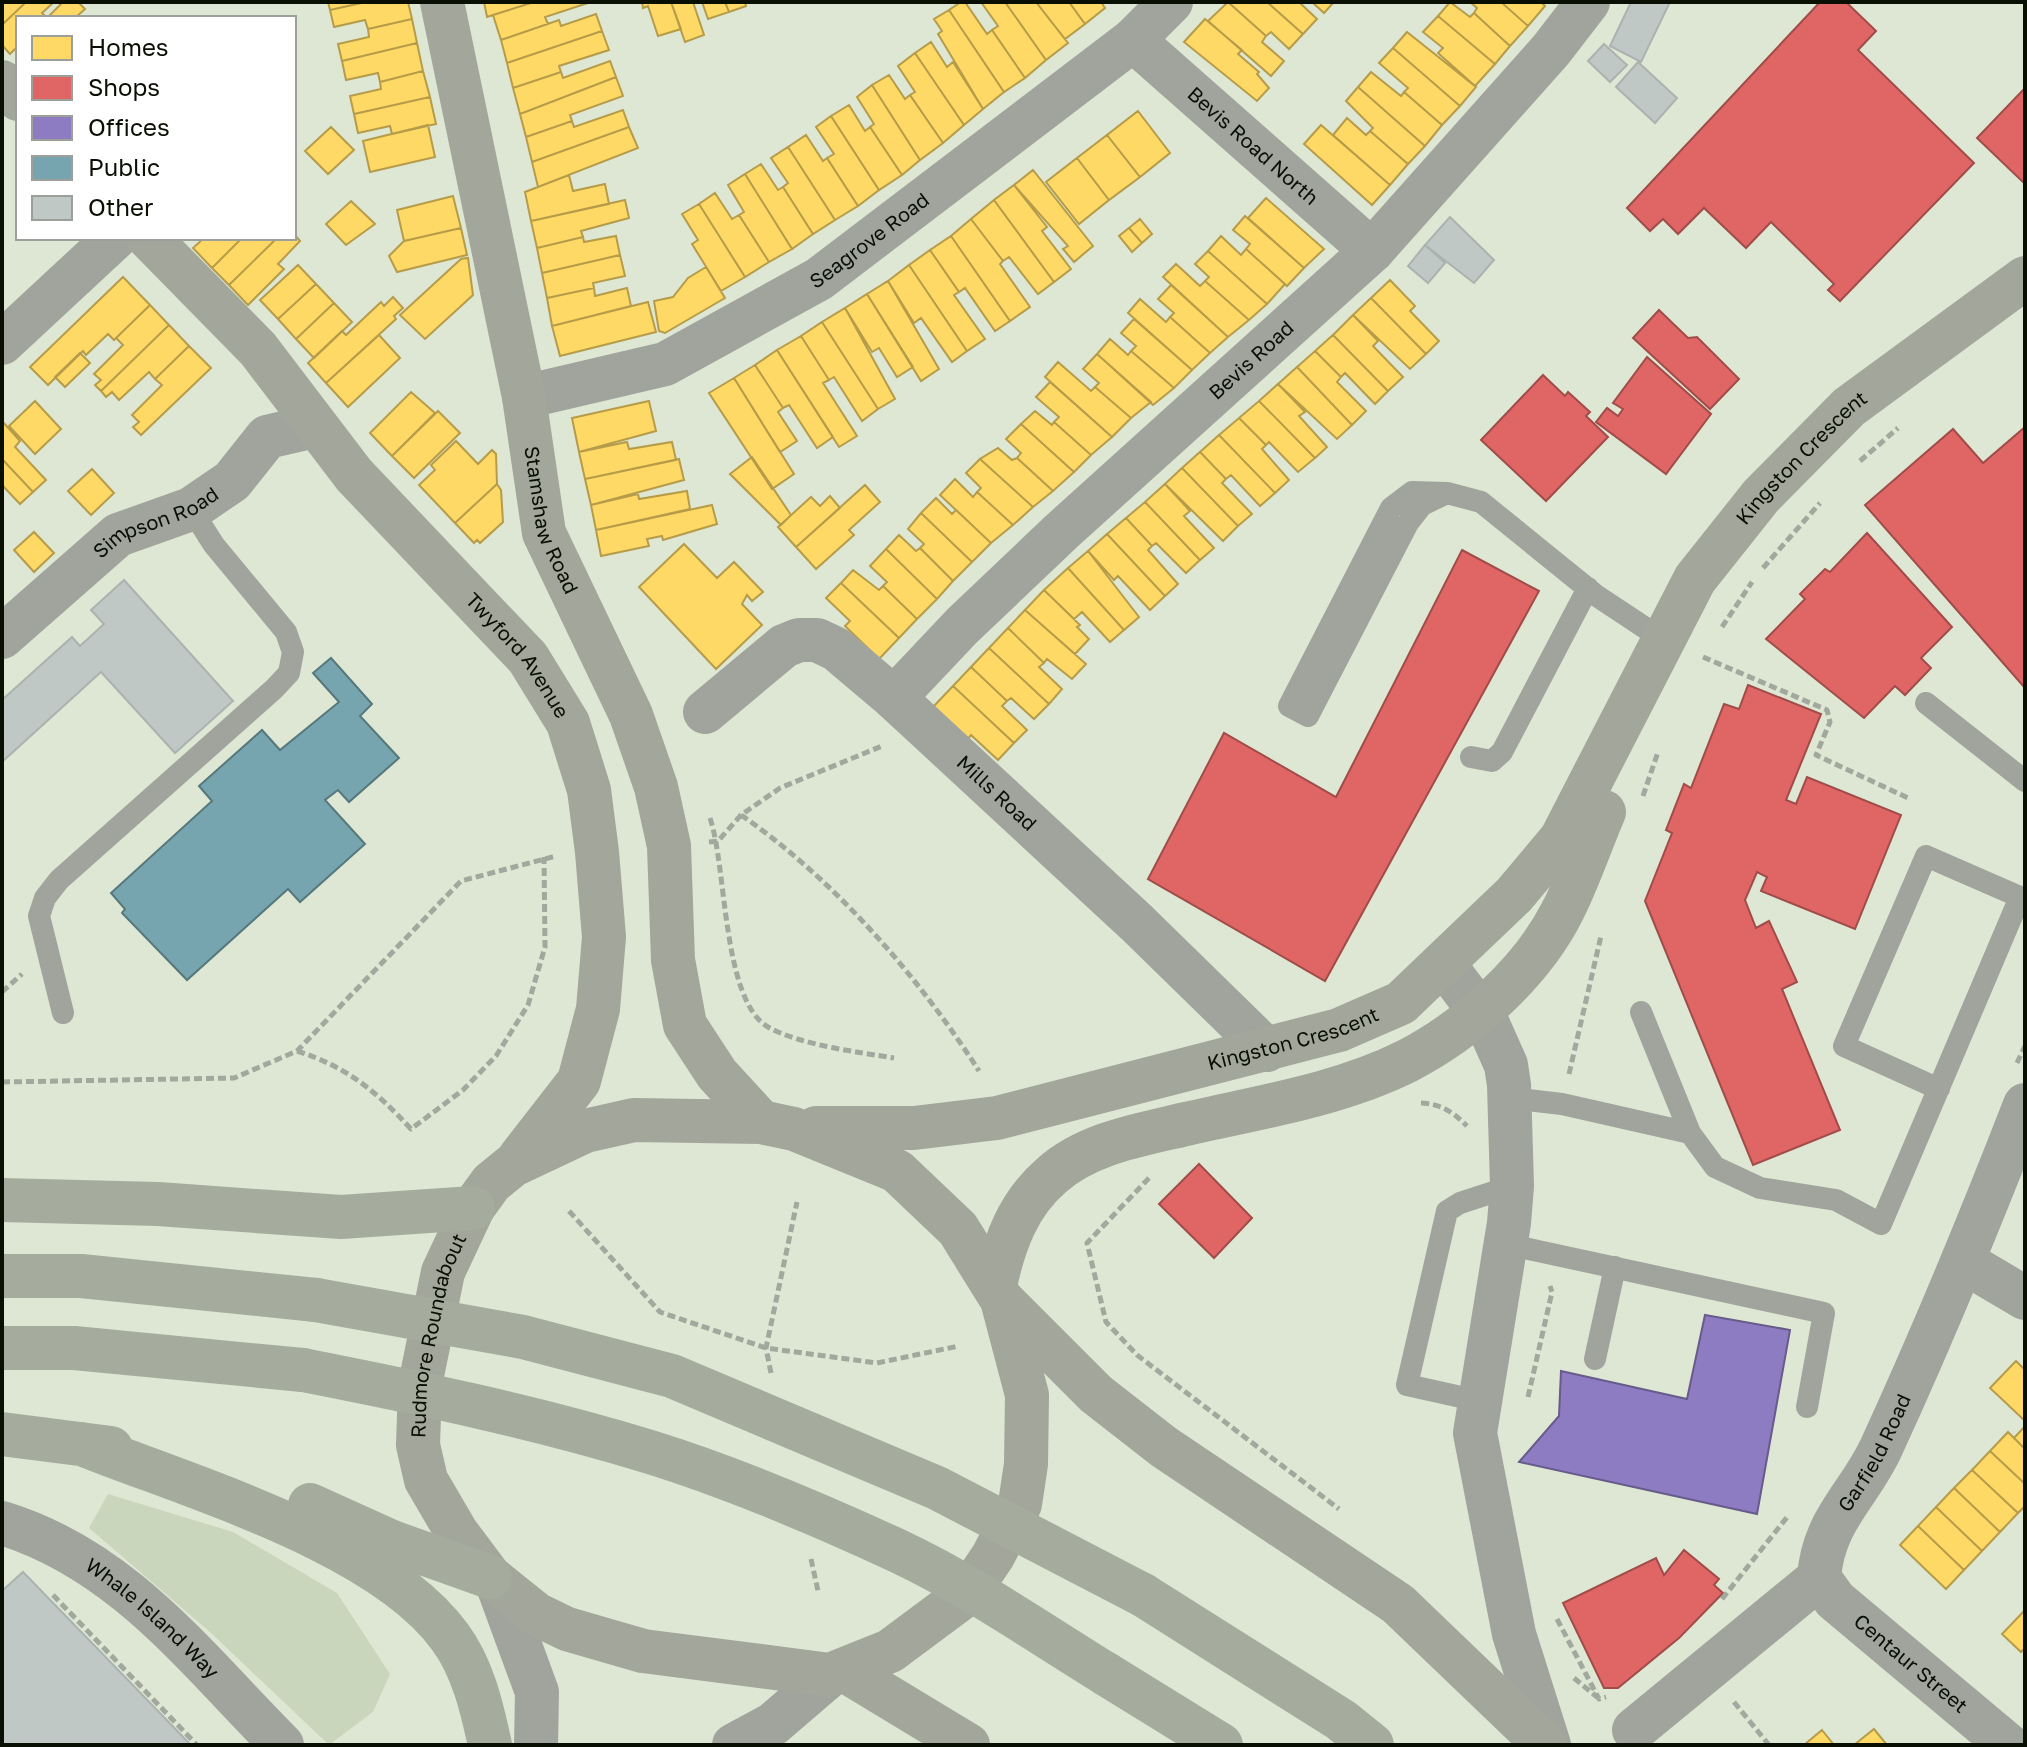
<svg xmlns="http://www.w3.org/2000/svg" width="2027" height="1747" viewBox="0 0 2027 1747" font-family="'Golos Text',sans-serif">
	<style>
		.green { fill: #cad6bc }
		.homes { fill: #ffd966; stroke: #b69c49; stroke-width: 2 }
		.shops { fill: #e06666; stroke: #a04c49; stroke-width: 2 }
		.offices { fill: #8e7cc3; stroke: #665b8a; stroke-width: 2 }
		.public { fill: #76a5af; stroke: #56787c; stroke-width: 2 }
		.building { fill: #bfc8c4; stroke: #aab3af; stroke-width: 2 }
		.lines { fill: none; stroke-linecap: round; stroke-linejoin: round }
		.path { stroke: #a2a89d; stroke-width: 5; stroke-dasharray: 8 4; stroke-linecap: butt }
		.service { stroke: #a0a49c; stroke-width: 22 }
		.minor { stroke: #a0a49c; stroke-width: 44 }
		.primary { stroke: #a2a69b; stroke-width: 44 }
		.motorway { stroke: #a6ac9d; stroke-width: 44 }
		.motorway-bridge { stroke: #a6ac9d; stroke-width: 44 }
		.labels { text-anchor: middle; stroke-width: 8; stroke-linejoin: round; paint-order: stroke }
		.street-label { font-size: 20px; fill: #0a0f04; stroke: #fff }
	</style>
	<rect width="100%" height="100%" fill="#dee7d3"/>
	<path class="green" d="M108 1494 233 1532 337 1593 390 1674 373 1712 329 1745 210 1632 89 1528Z"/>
	<path class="homes" d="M2 2H26L2 25Z
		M26 2H54L42 13 47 18H18V46L10 54 2 45V25Z
		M63 2H78L85 9 75 18H47Z
		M328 2H366L330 10Z
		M366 2H408L412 19 368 29 365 20 334 27 330 10Z
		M484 2H534L487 17Z
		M534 2H591L545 17 548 24 501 40 493 15Z
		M642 2H671L681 29 658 36 648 6 643 8Z
		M671 2H693L704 35 685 42Z
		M702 2H725L729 12 708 19Z
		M725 2H745L746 6 729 12Z
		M961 2H965L987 34 992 30 1025 78 1004 92 949 10Z
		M981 2H1005L1046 60 1025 78 992 30 998 26Z
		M1005 2H1036L1068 43 1046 60Z
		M1036 2H1069L1085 24 1065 39Z
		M1069 2H1101L1105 8 1085 24Z
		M1228 2H1267L1303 34 1289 49 1271 32 1266 36Z
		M1228 2 1266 36 1262 42 1284 61 1271 76 1208 21Z
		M1267 2H1299L1317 19 1303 34Z
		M1312 2H1334L1324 13Z
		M1450 2 1470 17 1474 13 1510 46 1495 64 1438 16Z
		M1470 2H1501L1528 26 1510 46 1474 13 1477 8Z
		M1501 2H1541L1545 6 1528 26Z
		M949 10 1004 92 983 109 938 34 942 31 934 19Z
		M596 14 602 31 507 63 501 40 559 20 561 26Z
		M1438 16 1495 64 1475 86 1438 53 1443 48 1423 32Z
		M412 19 417 43 342 61 338 44 369 37 368 29Z
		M1205 19 1242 50 1238 54 1259 72 1257 74 1269 88 1257 101 1184 42Z
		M602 31 609 50 559 66 561 72 513 88 507 63Z
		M1407 32 1476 87 1460 106 1393 48Z
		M931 42 947 67 953 62 983 109 964 125 915 53Z
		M417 43 423 71 380 82 378 73 346 80 342 61Z
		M1393 48 1460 106 1442 125 1404 92 1408 88 1379 63Z
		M915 53 964 125 943 143 910 95 915 92 898 66Z
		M610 61 616 77 520 114 513 88 561 72 563 78Z
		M423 71 430 97 354 114 350 96 381 89 380 82Z
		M1371 72 1401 96 1404 92 1442 125 1425 146 1358 87Z
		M889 75 905 99 910 95 943 143 920 160 872 85Z
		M616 77 623 96 570 115 572 121 526 137 520 114Z
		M872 85 920 160 902 175 870 127 874 124 857 97Z
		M1358 87 1425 146 1408 164 1370 131 1373 128 1346 101Z
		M430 97 436 124 392 134 390 126 358 133 354 114Z
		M849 105 865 131 870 127 902 175 879 190 831 116Z
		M623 110 629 127 532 162 526 137 572 121 574 127Z
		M1138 111 1170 153 1140 177 1107 135Z
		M831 116 879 190 858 206 827 158 834 154 816 127Z
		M1347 118 1366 135 1370 131 1408 164 1390 185 1333 135Z
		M428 125 435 157 370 172 363 141Z
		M1321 125 1390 185 1372 205 1304 144Z
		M331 127 354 150 328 174 305 151Z
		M629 127 638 148 538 187 532 162Z
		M806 135 823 161 827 158 858 206 835 220 788 147Z
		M1107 135 1140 177 1109 200 1077 158Z
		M788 147 835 220 813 234 783 187 788 183 771 158Z
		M1077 158 1109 200 1079 224 1046 182Z
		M761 164 778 190 783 187 813 234 792 249 745 174Z
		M1033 170 1093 246 1074 262 1063 249 1068 246 1014 185Z
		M745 174 792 249 769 262 739 215 744 212 728 185Z
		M569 175 573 191 605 184 609 204 531 221 525 192Z
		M1014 185 1047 227 1042 231 1071 269 1054 282 994 200Z
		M715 193 732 219 739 215 769 262 745 277 699 204Z
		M453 196 461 228 404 241 397 210Z
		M1266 198 1324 249 1304 268 1248 218Z
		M625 200 629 218 581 231 583 237 537 248 531 221Z
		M994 200 1054 282 1038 294 1009 257 1003 261 971 219Z
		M351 201 375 224 346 245 326 224Z
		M699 204 745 277 721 291 692 244 698 240 682 214Z
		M1245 216 1304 268 1287 286 1246 249 1250 244 1233 230Z
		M971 219 1003 261 1000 264 1030 307 1010 321 951 236Z
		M1140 219 1152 234 1142 243 1129 228Z
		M461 228 467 255 397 272 389 256 404 241Z
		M1129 228 1142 243 1132 252 1119 236Z
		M294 234 300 241 278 264 284 269 248 305 229 285 277 238H294Z
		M616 236 620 255 542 273 537 248 583 237 584 242Z
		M951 236 1010 321 995 331 965 288 959 292 930 250Z
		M1221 236 1241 255 1246 249 1285 284 1267 304 1208 251Z
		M204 238H242L212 268 193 248Z
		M242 238H277L229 285 212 268Z
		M930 250 959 292 954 295 985 339 967 351 909 265Z
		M1208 251 1267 304 1249 320 1205 281 1209 277 1195 264Z
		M620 255 625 276 593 283 594 288 547 298 542 273Z
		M468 258 473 295 425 339 400 315 461 259Z
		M1176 264 1200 286 1205 281 1249 320 1228 337 1163 277Z
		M298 265 316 284 278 319 260 300Z
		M909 265 967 351 952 362 921 318 914 323 888 281Z
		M706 267 725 298 665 333 659 331 654 301 673 297 688 278Z
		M123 277 150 305 114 340 108 334 86 355 83 351 48 385 30 367Z
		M1390 280 1415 306 1410 311 1439 341 1426 354 1371 298Z
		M888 281 939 369 921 381 867 294Z
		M316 284 334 303 296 339 278 319Z
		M1171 285 1228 337 1210 353 1170 317 1174 313 1158 299Z
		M594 288 595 296 627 288 631 306 552 326 547 298Z
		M867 294 913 367 897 377 879 348 872 352 845 308Z
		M393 297 403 308 394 316 396 319 326 383 308 363 342 331 346 335 381 302 384 306Z
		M1371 298 1426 354 1410 369 1353 315Z
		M1140 299 1166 322 1170 317 1210 353 1192 370 1128 313Z
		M648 302 656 332 560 356 552 326Z
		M334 303 352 322 314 358 296 339Z
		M150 305 169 325 101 391 95 385 101 380 94 374 123 345 116 338Z
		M845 308 895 399 878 409 822 322Z
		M1353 315 1378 341 1373 346 1403 377 1388 391 1333 335Z
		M1134 319 1192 370 1174 388 1131 351 1136 346 1121 333Z
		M822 322 878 409 862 421 834 377 829 380 801 336Z
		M169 325 189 346 155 379 149 372 119 400 112 392 106 397 101 391Z
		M379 335 400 358 348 407 326 383Z
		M1333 335 1388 391 1375 404 1345 373 1341 377 1315 351Z
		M801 336 829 380 823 383 857 436 839 447 777 350Z
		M1110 339 1128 355 1131 351 1174 388 1153 405 1097 354Z
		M189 346 211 368 141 435 133 427 139 422 132 415 162 385 155 379Z
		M777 350 833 437 817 448 789 405 783 408 755 365Z
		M1315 351 1341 377 1337 382 1366 411 1352 425 1297 367Z
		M80 353 90 363 65 387 55 377Z
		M1097 354 1151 402 1131 418 1095 387 1099 383 1083 369Z
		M1058 362 1091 391 1095 387 1131 418 1112 437 1045 377Z
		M755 365 783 408 778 412 797 441 780 452 734 378Z
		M1297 367 1352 425 1337 439 1278 384Z
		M734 378 794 474 772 489 709 393Z
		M1050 382 1112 437 1091 455 1054 422 1059 417 1036 397Z
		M1278 384 1305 412 1299 416 1327 447 1315 458 1259 401Z
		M411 392 435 413 392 456 370 433Z
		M35 401 61 429 35 454 9 426Z
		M649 401 656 431 579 452 572 418Z
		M1259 401 1315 458 1298 472 1269 442 1266 445 1239 418Z
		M438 411 460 433 414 478 392 456Z
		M1035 411 1052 425 1054 422 1091 455 1074 472 1021 424Z
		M1239 418 1266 445 1262 449 1289 480 1275 493 1219 435Z
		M2 421 20 441 15 447 46 480 33 492 2 459Z
		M1021 424 1074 472 1053 491 1017 458 1021 453 1006 439Z
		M1219 435 1275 493 1260 506 1231 475 1226 479 1200 452Z
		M456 441 478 464 492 450 496 454 497 484 455 523 419 485 435 470 431 465Z
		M627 442 629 449 672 442 676 460 585 479 579 452Z
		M998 448 1012 460 1017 458 1053 491 1033 507 980 459Z
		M1200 452 1226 479 1222 483 1252 514 1238 526 1182 468Z
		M752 457 791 515 781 525 730 474Z
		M2 459 33 492 20 504 2 485Z
		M679 459 684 480 591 505 585 479Z
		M980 459 1033 507 1013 525 977 492 981 488 966 473Z
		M1182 468 1238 526 1223 541 1165 484Z
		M92 469 114 493 91 515 68 491Z
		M955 479 973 497 977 492 1013 525 991 543 940 495Z
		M497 484 501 490 503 522 480 543 477 540 474 543 455 523Z
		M1165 484 1190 511 1184 516 1214 548 1200 560 1145 502Z
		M865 485 880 502 849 530 854 535 816 569 796 547Z
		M687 491 690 509 596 530 591 505 638 494 639 499Z
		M830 496 840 508 796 547 778 527 811 497 820 506Z
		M936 498 952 514 956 510 991 543 972 562 921 513Z
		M1145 502 1200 560 1186 573 1156 543 1152 546 1126 518Z
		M712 505 717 524 663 540 662 536 647 539 649 546 601 556 596 530Z
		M921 513 972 562 953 581 920 548 924 544 908 529Z
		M1126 518 1152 546 1148 550 1178 584 1165 596 1107 534Z
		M34 532 54 553 34 572 14 550Z
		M1107 534 1165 596 1150 610 1118 576 1114 580 1088 551Z
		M899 535 916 551 920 548 953 581 937 599 886 549Z
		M684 544 717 578 734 562 763 592 752 601 747 595 742 604 762 625 716 669 639 587Z
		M886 549 937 599 917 619 883 586 887 582 870 566Z
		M1088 551 1139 617 1124 630 1068 568Z
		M1068 568 1124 630 1110 642 1082 612 1074 619 1044 590Z
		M853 570 879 590 883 586 917 619 899 638 841 583Z
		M841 583 899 638 879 659 845 626 850 621 826 598Z
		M1044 590 1080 625 1077 627 1089 639 1075 654 1025 610Z
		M1025 610 1086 664 1072 679 1047 659 1044 663 1008 628Z
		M1008 628 1044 663 1039 667 1062 689 1049 704 989 648Z
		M989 648 1049 704 1034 719 1011 698 1007 701 971 667Z
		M971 667 1007 701 1002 706 1027 730 1014 743 953 686Z
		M953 686 1014 743 998 760 971 735 967 740 933 707Z
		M2016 1361 2025 1370V1421L1990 1388Z
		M2025 1426V1449L2014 1438Z
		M2008 1432 2025 1449V1484L1990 1451Z
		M1990 1451 2025 1484V1506L2018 1513 1972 1470Z
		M1972 1470 2018 1513 2000 1532 1954 1488Z
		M1954 1488 2000 1532 1982 1551 1936 1507Z
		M1936 1507 1982 1551 1964 1570 1918 1526Z
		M1918 1526 1964 1570 1946 1589 1900 1545Z
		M2025 1610V1648L2021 1652 2002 1634Z
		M1874 1729 1887 1745H1854Z
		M1822 1730 1834 1745H1804Z"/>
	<path class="shops" d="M1820 2H1846L1876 31 1858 50 1974 163 1840 301 1828 290 1834 284 1771 222 1746 248 1704 208 1678 234 1663 219 1650 231 1627 208Z
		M2025 88V184L1977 138Z
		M1659 310 1688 338 1697 337 1739 379 1710 409 1633 338Z
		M1647 357 1711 414 1666 474 1596 422 1607 408 1618 416 1623 409 1613 403Z
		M1543 375 1565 396 1568 392 1590 412 1586 416 1608 437 1546 501 1481 440Z
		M2025 427V688L1865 505 1953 429 1983 463Z
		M1867 533 1952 627 1921 658 1931 668 1905 695 1895 686 1864 718 1766 639 1805 599 1800 594 1825 569 1830 572Z
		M1462 550 1539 591 1325 981 1148 879 1224 733 1336 797Z
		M1748 685 1821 714 1786 800 1796 804 1807 777 1901 815 1855 929 1761 891 1767 877 1757 872 1745 900 1756 928 1769 921 1797 982 1782 989 1840 1130 1753 1165 1645 901 1672 833 1666 830 1684 784 1691 788 1724 704 1739 709Z
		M1199 1164 1252 1218 1214 1258 1159 1204Z
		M1684 1550 1719 1579 1714 1585 1723 1593 1679 1638 1618 1688H1604L1563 1603 1656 1558 1664 1575Z"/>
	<path class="offices" d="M1705 1315 1790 1330 1757 1514 1519 1462 1559 1416 1561 1371 1687 1399Z"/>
	<path class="public" d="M331 658 372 704 360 716 399 758 349 802 338 790 325 800 365 844 300 902 288 889 187 980 122 913 125 909 111 893 212 801 199 786 262 730 280 750 339 702 313 673Z"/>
	<path class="building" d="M1631 2H1670L1641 62 1610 46Z
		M1604 44 1627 65 1610 82 1588 61Z
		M1638 62 1677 98 1655 123 1616 87Z
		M1450 217 1494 260 1474 283 1425 245Z
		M1425 245 1445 263 1428 283 1408 266Z
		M124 580 233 701 175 753 101 672 2 762V700L72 637 80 646 104 624 91 610Z
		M23 1572 191 1745H2V1591Z"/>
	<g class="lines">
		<path class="path" d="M1860 461 1898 428
			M1763 568 1820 503
			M1722 627 1752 582
			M1703 657 1827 710 1830 722 1816 755 1908 798
			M1643 796 1658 752
			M741 815C834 879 918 976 979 1071
			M710 818C727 868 722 1000 768 1027 800 1045 858 1052 894 1058
			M709 842 718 841 741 815 780 788 882 746
			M2 992 22 974
			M297 1051C347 1067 376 1091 411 1129L463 1090 496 1056 528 1005 545 947 544 857
			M2017 1063 2025 1046
			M1569 1074 1601 936
			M2 1082 234 1078 297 1051 461 881 556 856
			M1421 1103C1441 1104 1453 1112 1467 1126
			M1149 1178 1087 1243 1106 1322 1137 1355 1339 1509
			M569 1211 660 1312 766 1348 877 1363 959 1346
			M771 1373 766 1348 797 1202
			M1528 1397 1552 1292 1550 1286
			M811 1559 818 1591
			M53 1595 197 1745
			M1722 1599 1788 1516
			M1557 1619 1599 1699 1606 1697
			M1574 1678 1597 1697
			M1734 1702 1769 1745"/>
		<path class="service" d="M1447 493 1422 505 1408 523 1308 716 1289 706 1391 508 1412 492 1447 493 1481 502 1597 596 1662 639
			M1926 703 2025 781
			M1471 757 1492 761 1502 752 1588 588
			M1641 1012 1690 1133
			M63 1013 39 916 45 898 59 880 274 689 289 673 293 652 286 632 214 545 191 509
			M1510 1098 1562 1104 1690 1133 1715 1167 1760 1188 1836 1200 1881 1224 2020 897 1926 856 1844 1046 1939 1089
			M1506 1244 1824 1313 1807 1407
			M1595 1359 1615 1267
			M1479 1401 1407 1385 1447 1211 1460 1203 1512 1186"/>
		<g class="minor">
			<path id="s1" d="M1133 40 1372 251"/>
			<path d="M2 343 115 238"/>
			<path id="s2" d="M524 397 665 364 819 279 1133 40 1171 2"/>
			<path id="s3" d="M2 637 118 535 191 509 232 481 267 437 314 426"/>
			<path id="s4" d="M894 698 962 626 1062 531 1372 251 1551 50 1588 2"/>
			<path id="s5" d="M705 712 784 646 799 640H817L836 649 894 698 1137 923 1267 1050"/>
			<path d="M1443 963 1486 1020 1506 1065 1509 1085 1512 1186 1509 1223 1475 1433 1514 1634 1549 1745"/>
			<path d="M1964 1262 2025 1298"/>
			<path id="s6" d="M2 1523C123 1560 196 1659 282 1745"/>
			<path id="s7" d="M1819 1578 1835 1600 2008 1745"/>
			<path d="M497 1583 537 1692 536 1745"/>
			<path id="s8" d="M1634 1730 1819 1578C1823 1520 1858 1497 1881 1448 1933 1335 1980 1221 2025 1105"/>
			<path d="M734 1745 773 1724 830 1675"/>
		</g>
		<g class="primary">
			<path id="s9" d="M442 2 524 397 544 533 631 715 656 787 669 846 673 960 685 1025 717 1074 761 1122"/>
			<path d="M2 82 18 99"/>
			<path id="s10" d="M149 238 258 349 354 475 528 658 568 723 589 790 597 852 604 937 598 1009 579 1081 520 1157"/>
			<path id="s11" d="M816 1128H914L997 1118 1339 1030 1401 1003 1514 895 1561 839 1695 579 1761 496 1849 407 2025 278"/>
			<path d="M995 1286C1004 1243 1018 1204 1052 1175 1088 1143 1140 1135 1186 1124 1260 1107 1339 1095 1407 1061 1467 1030 1531 973 1562 912 1577 884 1591 842 1604 812"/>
			<path id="s12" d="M1002 1300 1027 1395 1026 1464 1020 1504 993 1556 968 1593 890 1651 830 1675 643 1651 567 1629 536 1614 490 1577 457 1533 426 1480 418 1445 420 1385 443 1272 473 1208 491 1183 513 1165 585 1131 634 1120 761 1122 794 1129 897 1171 958 1229 1002 1300 1096 1394 1164 1447 1398 1604 1545 1745"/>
			<path d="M844 1670 968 1745"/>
		</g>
		<path class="motorway" d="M2 1200 158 1204 341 1217 473 1208
			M2 1276H81L316 1300
			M2 1348H74L303 1370
			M2 1434 111 1448
			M82 1444C189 1487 381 1542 450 1637 473 1668 482 1708 490 1745
			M310 1505 392 1542 490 1577
			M1143 1595 1341 1720 1372 1745
			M1106 1674 1221 1745"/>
		<path class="motorway-bridge" d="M316 1300 523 1337 672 1376 937 1488 1143 1595
			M303 1370C420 1393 536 1417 650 1452 734 1478 818 1514 898 1551 970 1585 1038 1632 1106 1674"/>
	</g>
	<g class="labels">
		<g class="street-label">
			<text dy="7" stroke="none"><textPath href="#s1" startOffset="160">Bevis Road North</textPath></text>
			<text dy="7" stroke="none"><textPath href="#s2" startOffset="384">Seagrove Road</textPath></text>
			<text dy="7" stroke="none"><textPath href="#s4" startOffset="492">Bevis Road</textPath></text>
			<text dy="7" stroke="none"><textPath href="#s11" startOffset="1286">Kingston Crescent</textPath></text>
			<text dy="7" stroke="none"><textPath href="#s9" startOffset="530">Stamshaw Road</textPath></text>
			<text dy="7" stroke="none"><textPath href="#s3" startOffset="194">Simpson Road</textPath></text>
			<text dy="7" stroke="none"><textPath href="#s10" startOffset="558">Twyford Avenue</textPath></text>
			<text dy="7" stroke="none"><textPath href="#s5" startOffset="374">Mills Road</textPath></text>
			<text dy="7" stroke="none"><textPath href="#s11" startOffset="488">Kingston Crescent</textPath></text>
			<text dy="7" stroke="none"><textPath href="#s12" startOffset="1098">Rudmore Roundabout</textPath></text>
			<text dy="7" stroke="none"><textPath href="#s8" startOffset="378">Garfield Road</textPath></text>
			<text dy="7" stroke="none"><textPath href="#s6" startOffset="180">Whale Island Way</textPath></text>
			<text dy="7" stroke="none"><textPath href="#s7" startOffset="126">Centaur Street</textPath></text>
		</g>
	</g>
	<rect width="2027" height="1747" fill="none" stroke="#0a0f04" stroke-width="8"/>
	<rect x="16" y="16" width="280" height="224" fill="#ffffff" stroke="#9d9f9b" stroke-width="2"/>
	<rect x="32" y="36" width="40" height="24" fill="#ffd966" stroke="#9d9f9b" stroke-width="2"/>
	<text x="88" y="56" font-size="24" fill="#0a0f04">Homes</text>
	<rect x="32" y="76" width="40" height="24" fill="#e06666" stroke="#9d9f9b" stroke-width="2"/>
	<text x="88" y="96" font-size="24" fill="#0a0f04">Shops</text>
	<rect x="32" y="116" width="40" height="24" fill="#8e7cc3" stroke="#9d9f9b" stroke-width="2"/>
	<text x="88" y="136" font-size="24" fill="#0a0f04">Offices</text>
	<rect x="32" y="156" width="40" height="24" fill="#76a5af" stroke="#9d9f9b" stroke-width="2"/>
	<text x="88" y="176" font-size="24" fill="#0a0f04">Public</text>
	<rect x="32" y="196" width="40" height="24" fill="#bfc8c4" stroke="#9d9f9b" stroke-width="2"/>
	<text x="88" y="216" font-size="24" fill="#0a0f04">Other</text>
</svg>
